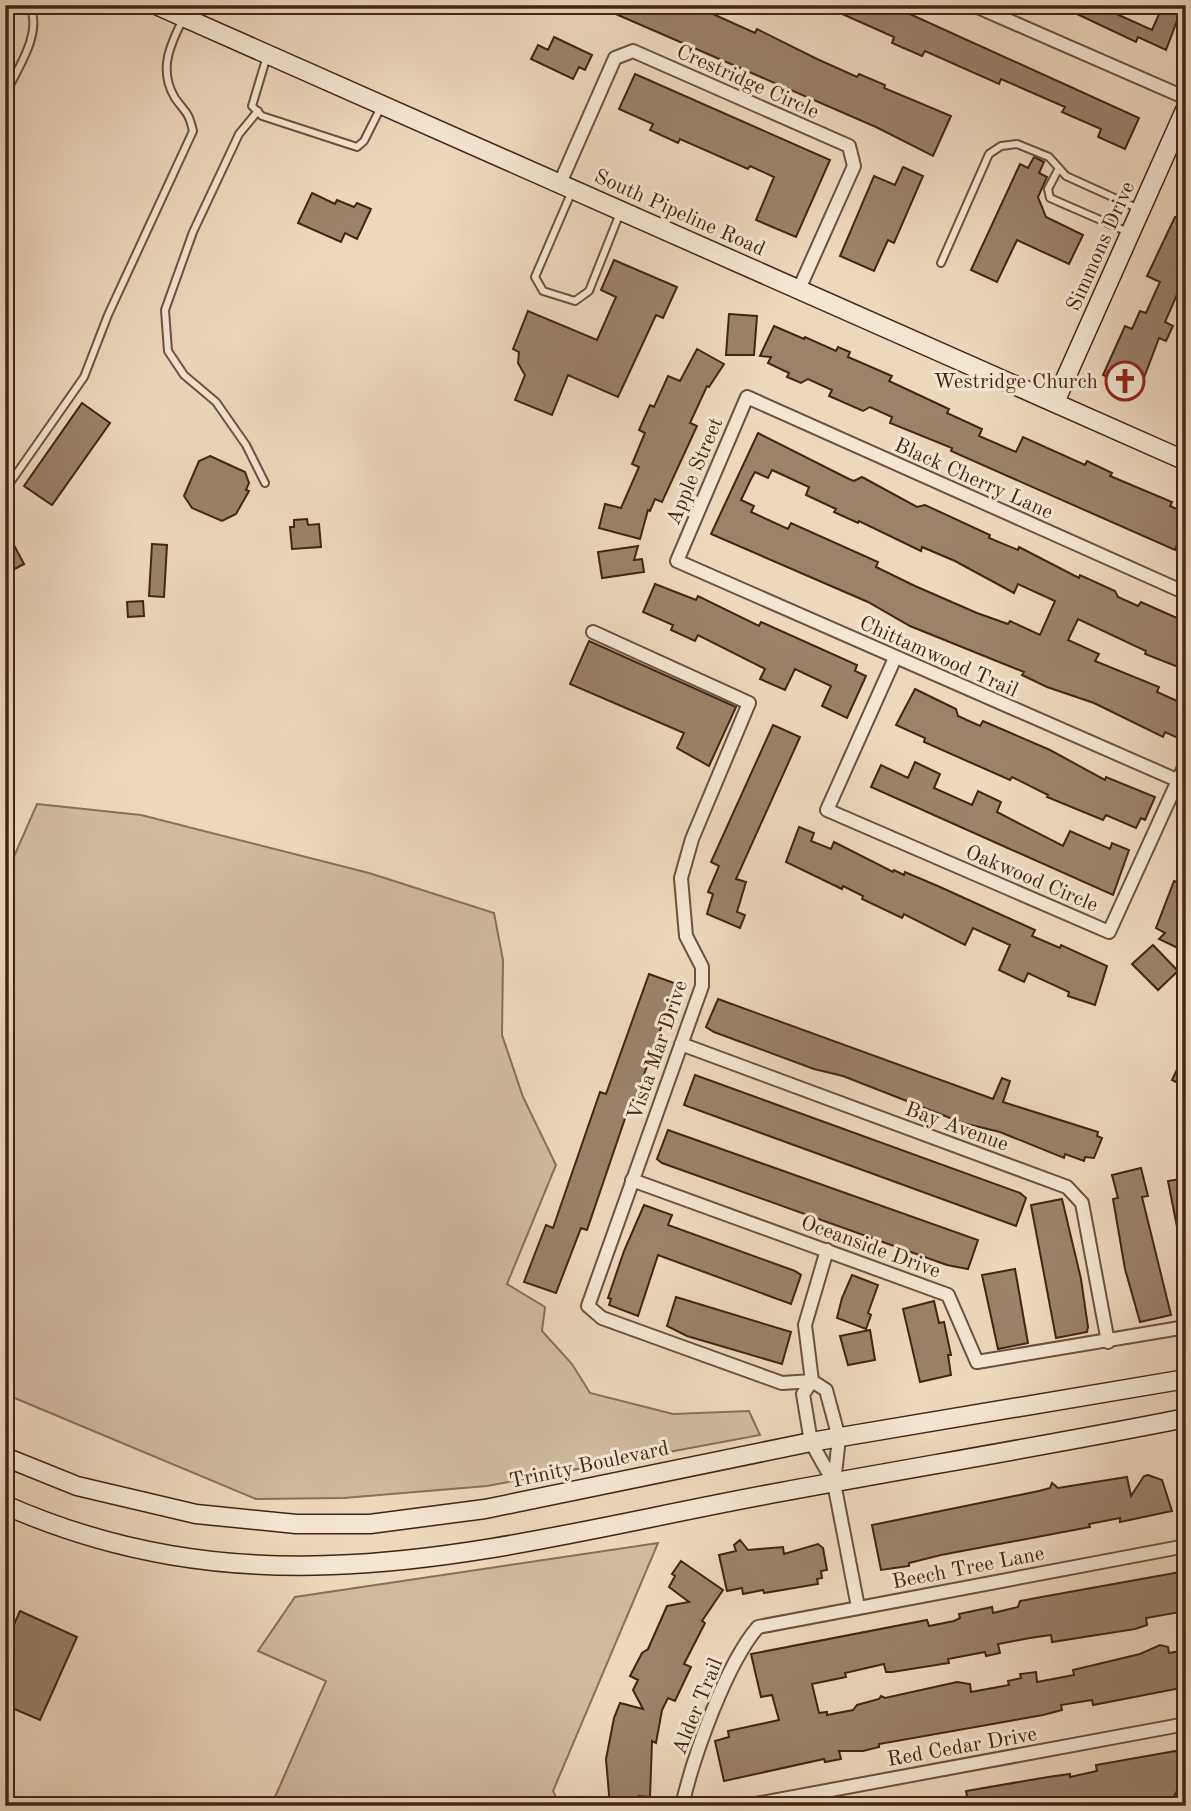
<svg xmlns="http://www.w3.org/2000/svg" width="1191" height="1811" viewBox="0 0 1191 1811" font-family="'Old Standard TT',serif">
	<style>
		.green { fill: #cfba9f; stroke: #887059; stroke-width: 2 }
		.building { fill: #9a826b; stroke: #422513; stroke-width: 2; fill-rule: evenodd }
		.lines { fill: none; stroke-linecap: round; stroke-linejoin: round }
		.lane-casing { stroke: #6c523d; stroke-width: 10 }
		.street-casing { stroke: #6c523d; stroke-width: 16 }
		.secondary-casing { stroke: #422513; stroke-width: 21 }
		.lane { stroke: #f3e6d3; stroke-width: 6 }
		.street { stroke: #f3e6d3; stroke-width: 12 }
		.secondary { stroke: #f3e6d3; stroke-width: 18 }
		.labels { text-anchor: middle; stroke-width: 6; stroke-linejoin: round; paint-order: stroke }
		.street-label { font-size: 21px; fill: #422513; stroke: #f3e6d3 }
		.poi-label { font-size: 21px; fill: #422513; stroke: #f3e6d3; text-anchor: end }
	</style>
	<rect width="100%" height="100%" fill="#ecd8bc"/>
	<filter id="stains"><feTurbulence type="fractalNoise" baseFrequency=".00286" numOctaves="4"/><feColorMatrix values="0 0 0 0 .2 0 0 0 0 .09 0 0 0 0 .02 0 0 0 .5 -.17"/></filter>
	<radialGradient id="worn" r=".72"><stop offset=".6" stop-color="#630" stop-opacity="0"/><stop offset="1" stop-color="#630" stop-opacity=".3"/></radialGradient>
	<path class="green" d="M37 804 141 815 369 873 494 913 503 960 502 1035 523 1097 556 1165 507 1284 545 1307 542 1331 572 1364 590 1393 673 1414 749 1411 760 1435 487 1486 344 1498 256 1499 5 1394V877Z
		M658 1543 553 1791 560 1806H271L326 1681 258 1651 295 1597Z"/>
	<path class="building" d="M595 5H693L755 33 757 29 817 59 857 77 859 74 885 85 884 88 951 116 933 156 876 127Z
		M822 5H890L1139 118 1125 149 1098 137 1101 129 1062 112 1065 107 1001 79 999 84 925 51 922 56 892 43 894 37Z
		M1058 5H1105L1114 9 1112 12 1152 30 1163 5H1183L1166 50 1138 37 1136 42Z
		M554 37 592 55 585 70 579 67 573 79 531 59 538 45 548 50Z
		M635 74 830 160 796 237 756 220 774 177 750 166 748 169 680 139 678 143 650 130 653 124 619 109Z
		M1034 157 1044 162 1039 173 1047 177 1038 197 1046 217 1083 235 1069 264 1017 240 997 282 971 270 1020 164 1028 168Z
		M903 167 923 176 894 243 888 240 874 271 840 256 874 176 895 185Z
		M312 193 335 204 337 200 354 207 357 203 371 209 357 239 345 233 341 242 298 223Z
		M1175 217 1186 221V274L1165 322 1173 326 1166 341 1159 338 1139 391 1103 375 1125 326 1132 329 1140 311 1146 313 1160 282 1147 276Z
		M614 260 677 287 663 318 656 315 618 397 568 375 552 415 515 400 525 375 518 363 519 352 513 349 528 311 597 340 616 297 601 290Z
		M729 314 757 316 754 355H726Z
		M774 326 804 339 805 337 836 351 838 347 850 352 848 357 892 376 889 381 949 409 947 413 982 429 979 436 1016 452 1023 437 1085 465 1087 461 1112 473 1110 476 1172 502 1170 506 1186 513V549L1177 545 1175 550 951 451 952 448 890 423 892 417 870 407 863 411 829 396 832 390 808 379 801 383 787 377 789 373 768 363 771 357 760 356Z
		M697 349 724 364 709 387 707 386 690 423 697 426 662 502 655 499 650 511 648 510 640 539 599 528 605 504 621 508 639 467 632 464 645 433 639 430 650 405 654 407 668 376 680 381Z
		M82 403 110 423 52 505 24 486Z
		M758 433 849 479 854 481 862 477 917 507 925 505 990 535 989 538 1018 550 1019 547 1079 578 1080 575 1115 591 1118 597 1138 606 1141 602 1186 622V670L1145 654 1146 651 1078 619 1068 640 1099 654 1095 661 1159 687 1157 692 1186 705V722L1178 738 1165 732 1163 737 1094 703 1047 687 1022 675 1024 672 910 626 868 602 711 534ZM772 470 809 487 806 495 836 509 834 512 858 523 859 521 921 551 922 547 955 561 1014 593 1018 584 1055 601 1040 635 1010 621 1008 624 977 613 915 586 876 567 878 562 791 523 788 529 751 512 754 506 741 500 751 479 755 472 768 478Z
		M210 456 245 472 249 483 246 490 249 491 236 514 222 521 192 508 184 496 199 461Z
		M307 519 308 525 319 524 321 547 292 549 290 527H294V520Z
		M5 528 24 564 5 574Z
		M152 544 167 545 164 597 149 596Z
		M638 546 634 560 642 559 644 572 602 578 598 552Z
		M655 584 696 600 698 596 759 626 761 622 857 665 855 671 866 676 847 718 822 706 831 686 795 669 785 690 760 679 765 669 698 635 695 641 671 630 673 625 643 612Z
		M143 601 144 616 128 617 127 602Z
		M589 641 736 707 709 766 677 748 684 733 570 684Z
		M915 689 956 709 958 716 980 726 983 721 1050 750 1105 780 1106 777 1155 797 1145 820 1141 818 1136 828 1106 815 1103 820 1047 797 1048 795 1012 777 1010 780 924 742 925 738 896 725Z
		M773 725 800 737 736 879 746 882 737 912 745 915 740 928 707 914 713 894 708 892 719 866 711 862Z
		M915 762 940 774 934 788 972 805 978 791 1001 802 997 812 1063 846 1070 831 1110 849 1112 843 1129 850 1113 895 871 787 881 765 908 778Z
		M799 827 814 833 811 841 831 849 834 842 893 872 894 870 904 875 905 872 940 887 1035 930 1032 936 1060 948 1061 945 1107 966 1095 1005 1068 996 1069 992 1028 973 1024 982 999 970 1010 945 973 928 965 945 904 914 902 918 862 899 863 896 843 886 842 889 786 862Z
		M1174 881 1186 886V952L1159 939 1165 933 1156 928Z
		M1153 945 1178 971 1158 990 1132 964Z
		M649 974 677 984 635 1099 632 1098 587 1230 581 1228 556 1293 524 1282 546 1225 553 1228 600 1092 606 1094Z
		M718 999 993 1099 1002 1078 1010 1081 1003 1102 1098 1132 1097 1136 1102 1138 1094 1158 1085 1157 1084 1161 1065 1154 1064 1158 1000 1132 963 1123 843 1076 814 1069 714 1032 706 1027Z
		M1186 1051V1087L1172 1080Z
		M695 1075 1020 1193 1026 1198 1016 1226 684 1105Z
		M668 1130 978 1240 968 1269 947 1265 662 1163 657 1159Z
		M1141 1168 1148 1196 1142 1197 1171 1315 1140 1322 1125 1269 1113 1199 1118 1198 1112 1175Z
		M1186 1178V1241L1180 1242 1168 1181Z
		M1062 1199 1081 1279 1088 1327 1087 1332 1056 1338 1031 1205Z
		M644 1205 672 1215 668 1225 795 1271 801 1275 791 1304 658 1255 638 1316 609 1305 611 1299 608 1298 624 1251Z
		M1015 1269 1028 1343 998 1349 982 1275Z
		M852 1275 878 1285 868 1313 871 1315 866 1329 837 1318 842 1298Z
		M676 1297 791 1332 782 1364 687 1336 667 1326Z
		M934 1301 939 1323 944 1322 951 1355H948L951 1375 920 1382 903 1309Z
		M870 1330 875 1360 848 1365 840 1336Z
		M1148 1475 1162 1480 1172 1511 1120 1522V1518L1089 1524 1090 1527 941 1555 909 1563V1566L881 1570 872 1525 1039 1491 1050 1488 1052 1483 1058 1488 1127 1477 1131 1496 1144 1476Z
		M740 1540 748 1550 783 1547 784 1554 818 1544 823 1548 827 1570 821 1571 822 1578 817 1579 818 1584 764 1593 763 1590 743 1594 742 1588 727 1591 719 1555 736 1551 734 1545Z
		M681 1561 723 1590 702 1621 705 1623 684 1664 691 1667 675 1701 668 1698 662 1710 656 1743 652 1741 650 1797 639 1796 638 1806H610L606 1759 614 1718 620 1703 643 1709 633 1690 638 1680 630 1676 642 1653 648 1649 667 1606 689 1602 669 1587 675 1576 672 1574Z
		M1186 1571V1611L1146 1618 1147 1625 1135 1629 1052 1642 1051 1635 1030 1638 998 1644 1000 1653 986 1656 985 1652 948 1659 949 1663 892 1672H886L884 1664 845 1673 846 1677 812 1684 819 1713 827 1712V1715L853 1710 857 1705 879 1699 881 1696 885 1698 957 1682 970 1684 971 1692 1009 1685 1008 1681 1021 1678 1020 1674 1036 1672 1037 1682 1074 1675 1073 1670 1140 1654 1160 1645 1168 1647 1169 1653 1186 1650V1687L1093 1705 1092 1700 1061 1705 1062 1710 1043 1715 879 1744V1747L863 1751H839L841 1759 825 1762 824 1759 724 1781 715 1741 729 1737 728 1731 779 1720 772 1695 761 1697 751 1654 927 1620 929 1626 954 1621 960 1618 959 1614 992 1607 993 1613 1018 1607 1020 1601 1036 1598Z
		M20 1611 77 1637 40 1720 5 1705V1645Z
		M1175 1751 1186 1759V1775L1172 1800 1149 1806 1138 1800 1105 1806H969L966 1791 1048 1777 1070 1774V1777L1097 1771 1096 1765Z"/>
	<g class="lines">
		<defs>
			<path id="lane" d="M267 56 252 106 262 116 357 147 364 141 381 107
				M5 95C17 69 44 32 29 5
				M258 111 239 134 193 232 165 310 168 351 184 375 216 402 246 445 265 483
				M1059 168 1048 189 1050 198 1128 232
				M572 191 535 277 543 291 575 301 589 291 620 213
				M941 263 989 154 1001 146 1017 144 1049 157 1066 176 1139 209
				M1180 456 1186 443
				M5 490 84 377 108 315 193 131C188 110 186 114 175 98 158 70 170 45 183 19"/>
			<path id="street" d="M973 5 1186 98
				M560 183 615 58 633 51 849 146 854 166 799 289
				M1186 593 747 397 677 561 1186 784
				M593 632 749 703 692 839 681 878 686 936 702 967V986L588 1306 602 1318 782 1383 812 1381
				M895 658 827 810 1109 932 1186 763
				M681 1044 1067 1187 1082 1203 1108 1342
				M632 1180 948 1295 977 1362 1186 1327
				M827 1250 805 1325 812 1381 803 1394 811 1442 834 1483
				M812 1381 826 1390 839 1438 834 1483 858 1607
				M682 1806C693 1757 726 1664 758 1627L1186 1546
				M745 1806 1186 1724"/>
			<path id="secondary" d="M156 5 1186 461
				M1055 402 1186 108
				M5 1457 77 1486 196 1514 296 1524H370L485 1509 811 1442 1186 1379
				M5 1505C272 1623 512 1541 781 1492 916 1467 1051 1445 1186 1418"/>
		</defs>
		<use href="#lane" class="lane-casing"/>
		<use href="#street" class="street-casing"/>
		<use href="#secondary" class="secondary-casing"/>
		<use href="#lane" class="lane"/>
		<use href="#street" class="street"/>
		<use href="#secondary" class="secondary"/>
	</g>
	<defs>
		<symbol id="church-ring" viewBox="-11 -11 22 22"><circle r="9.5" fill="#f3e6d3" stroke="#8f2418" stroke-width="1.5"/><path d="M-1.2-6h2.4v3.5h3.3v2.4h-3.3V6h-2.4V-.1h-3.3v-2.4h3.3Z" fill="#8f2418"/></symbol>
	</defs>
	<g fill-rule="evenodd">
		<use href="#church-ring" x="1103" y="359" width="44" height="44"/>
	</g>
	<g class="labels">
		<g class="street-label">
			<text transform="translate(748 81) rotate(24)" y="7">Crestridge Circle</text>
			<text transform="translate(680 212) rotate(24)" y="7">South Pipeline Road</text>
			<text transform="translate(1100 246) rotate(-66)" y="7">Simmons Drive</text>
			<text transform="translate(694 471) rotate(-67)" y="7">Apple Street</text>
			<text transform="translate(974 478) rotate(24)" y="7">Black Cherry Lane</text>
			<text transform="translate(939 656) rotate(24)" y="7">Chittamwood Trail</text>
			<text transform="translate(1032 878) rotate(23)" y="7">Oakwood Circle</text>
			<text transform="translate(657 1050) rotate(-71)" y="7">Vista Mar Drive</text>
			<text transform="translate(957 1126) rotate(20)" y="7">Bay Avenue</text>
			<text transform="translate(871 1246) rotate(20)" y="7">Oceanside Drive</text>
			<text transform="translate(589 1464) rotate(-12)" y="7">Trinity Boulevard</text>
			<text transform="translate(968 1567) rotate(-11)" y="7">Beech Tree Lane</text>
			<text transform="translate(697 1706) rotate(-68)" y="7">Alder Trail</text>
			<text transform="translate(962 1746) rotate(-10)" y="7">Red Cedar Drive</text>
		</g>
		<g class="poi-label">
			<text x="1098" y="388">Westridge Church</text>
		</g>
	</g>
	<rect width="1191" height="1811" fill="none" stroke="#ecd8bc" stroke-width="28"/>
	<rect x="7" y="7" width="1177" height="1797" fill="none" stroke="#422513" stroke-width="3.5"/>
	<rect x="14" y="14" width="1163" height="1783" fill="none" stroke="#422513" stroke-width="2"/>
	<rect width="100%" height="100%" filter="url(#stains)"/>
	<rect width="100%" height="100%" fill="url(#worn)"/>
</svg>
